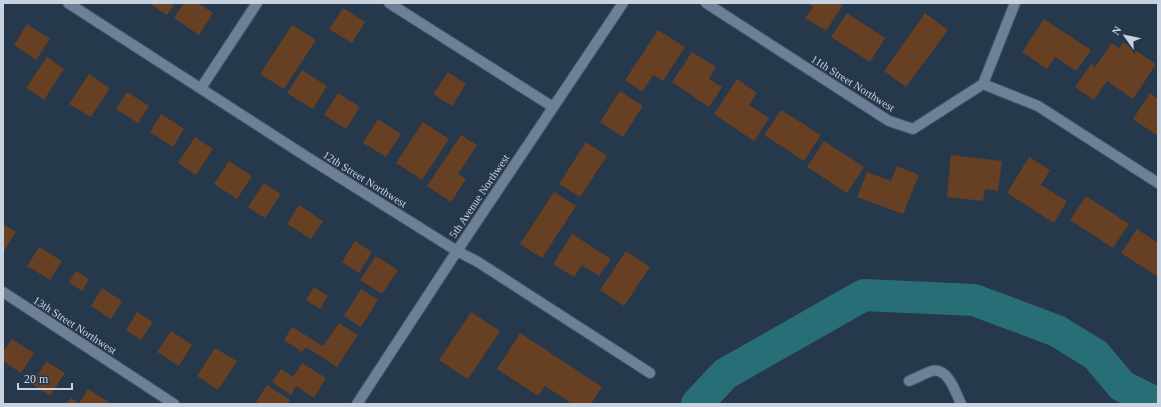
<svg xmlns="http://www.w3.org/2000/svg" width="1161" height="407" viewBox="0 0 1161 407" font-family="Georgia,serif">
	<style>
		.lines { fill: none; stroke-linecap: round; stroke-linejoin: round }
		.river { stroke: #286e76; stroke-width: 32 }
		.building { fill: #673f22 }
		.minor-casing { stroke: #465565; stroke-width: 12 }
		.minor { stroke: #6d8097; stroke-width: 10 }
		.labels { text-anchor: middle; stroke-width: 3.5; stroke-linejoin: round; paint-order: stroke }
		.street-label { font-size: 11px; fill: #c8d3df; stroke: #26384b }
	</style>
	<rect width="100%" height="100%" fill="#26384b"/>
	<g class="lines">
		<path class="river" d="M697 404 725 374 864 295 974 300 1057 331 1096 355 1122 386 1158 404"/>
	</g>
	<path class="building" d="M149 3H175L167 15Z
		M184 3H198L213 13 199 35 174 18Z
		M808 3H844L826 31 805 18 813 7Z
		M343 8 365 22 352 43 329 29Z
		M847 13 885 38 870 62 831 37Z
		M925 13 948 30 906 87 884 71Z
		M1044 19 1091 50 1076 71 1055 57 1047 69 1022 52Z
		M27 24 50 39 36 60 14 45Z
		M292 25 316 40 284 89 260 74Z
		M658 30 685 47 663 81 653 75 642 92 625 80Z
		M1123 42 1156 64 1133 99 1107 81 1094 100 1075 87 1091 64 1095 67 1112 43 1119 48Z
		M692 52 716 67 709 79 722 87 709 107 672 82Z
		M47 57 64 69 44 100 26 88Z
		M302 70 327 86 313 109 287 93Z
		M448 72 466 84 452 106 433 94Z
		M89 74 110 88 91 117 69 104Z
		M737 79 757 93 749 105 769 118 754 141 714 114Z
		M620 91 643 106 623 137 600 122Z
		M127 92 149 106 138 123 116 109Z
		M338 93 360 107 346 129 324 115Z
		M1150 93 1158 99V136L1133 119Z
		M781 110 821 135 804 161 764 135Z
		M161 114 184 129 173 147 150 132Z
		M378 119 401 134 386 157 363 143Z
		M423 122 449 139 422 180 396 163Z
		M461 135 477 145 458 174 466 179 451 202 427 186Z
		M195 137 213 149 196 175 178 163Z
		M824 141 864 167 847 193 807 167Z
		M586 142 607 156 580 197 559 184Z
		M951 155 1002 161 998 191 985 189 983 201 947 197Z
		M1029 157 1050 170 1041 185 1067 201 1054 223 1007 193Z
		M229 161 252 176 237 199 214 184Z
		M897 166 919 175 903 214 857 197 867 172 891 181Z
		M264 183 281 194 265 218 248 207Z
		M554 192 576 206 542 258 520 244Z
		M1086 196 1129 224 1113 248 1070 220Z
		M299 205 323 221 311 239 287 224Z
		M3 224 16 232 4 251 3 250Z
		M1137 229 1158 243V277L1121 253Z
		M572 234 611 259 599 276 582 265 574 277 553 264Z
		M355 241 372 252 359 273 342 262Z
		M39 247 62 261 50 280 27 266Z
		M626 251 650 267 624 306 600 290Z
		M376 256 398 270 382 294 360 280Z
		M76 271 89 279 82 291 69 282Z
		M314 287 328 296 320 309 306 300Z
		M102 288 122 301 111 319 91 306Z
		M361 289 378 300 361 327 344 316Z
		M137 312 153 322 141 340 126 330Z
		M471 312 500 331 468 379 439 360Z
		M339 323 358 335 337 367 306 347 302 352 284 340 292 327 323 346Z
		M171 331 192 345 179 366 157 352Z
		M520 333 602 387 591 404H572L545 386 538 396 497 369Z
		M12 339 34 353 21 373 3 361V352Z
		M215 348 237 361 218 390 197 376Z
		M46 361 65 373 50 396 32 384Z
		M302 363 326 378 314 398 296 386 291 395 272 382 281 369 293 377Z
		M267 385 290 400 287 404H259L256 402Z
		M88 389 110 403V404H66L71 398 79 403Z"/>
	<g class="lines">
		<defs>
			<path id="minor" d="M68 3 307 157 457 251 478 262 650 373
				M389 3 553 107
				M706 3 889 121 913 129 983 84 1038 106 1158 183
				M983 84 1015 3
				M201 88 257 3
				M3 292 174 404
				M909 381C917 378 925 373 932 371 948 367 956 393 961 404
				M357 404 457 251 623 3"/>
		</defs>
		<use href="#minor" class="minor-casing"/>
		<use href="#minor" class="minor"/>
	</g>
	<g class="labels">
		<g class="street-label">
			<text transform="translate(853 83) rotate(32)" y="4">11th Street Northwest</text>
			<text transform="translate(365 179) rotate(32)" y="4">12th Street Northwest</text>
			<text transform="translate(479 196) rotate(-56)" y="4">5th Avenue Northwest</text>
			<text transform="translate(75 325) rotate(33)" y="4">13th Street Northwest</text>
		</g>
	</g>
	<rect width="1161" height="407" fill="none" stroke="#c8d3df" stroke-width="8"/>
	<g transform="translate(1125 36) rotate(303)" stroke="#26384b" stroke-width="3" paint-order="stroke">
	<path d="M0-3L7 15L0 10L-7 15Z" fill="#c8d3df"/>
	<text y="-6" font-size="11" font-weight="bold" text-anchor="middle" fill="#c8d3df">N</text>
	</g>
	<path d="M18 383v6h54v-6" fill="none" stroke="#c8d3df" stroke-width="2"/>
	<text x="24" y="383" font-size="12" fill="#c8d3df" stroke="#26384b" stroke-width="3" paint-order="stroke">20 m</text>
</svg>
